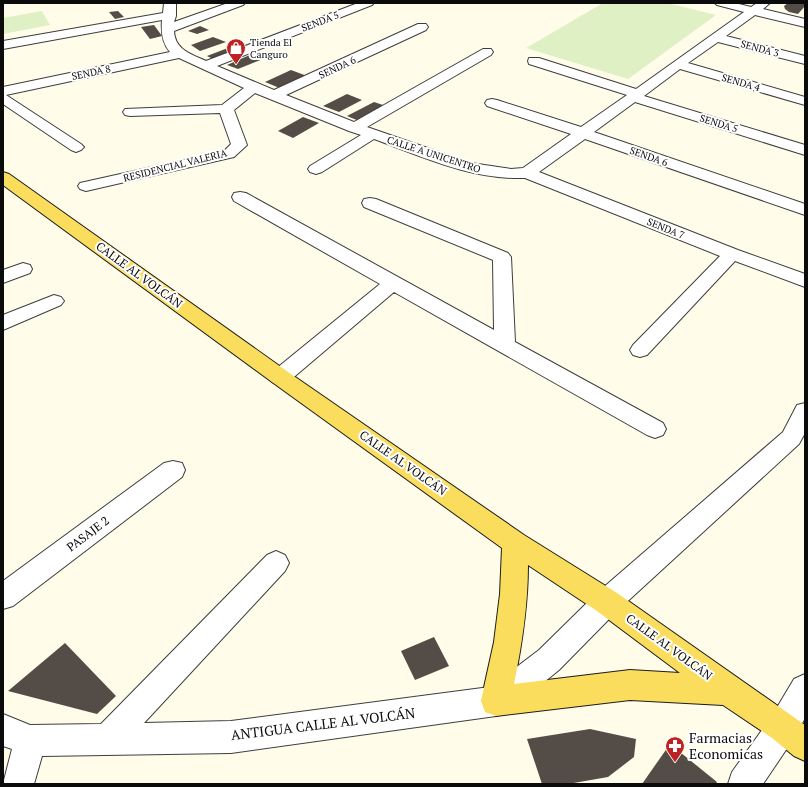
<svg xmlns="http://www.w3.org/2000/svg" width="808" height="787" viewBox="0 0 808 787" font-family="'PT Serif',serif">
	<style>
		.pitch { fill: #dff0c5 }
		.building { fill: #544d47 }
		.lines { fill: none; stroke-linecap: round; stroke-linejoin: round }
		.minor-casing { stroke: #3e3e3e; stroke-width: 2 }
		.major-casing { stroke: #1c1c1c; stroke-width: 2 }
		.minor { fill: #fff; fill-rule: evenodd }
		.major { fill: #fbdd5d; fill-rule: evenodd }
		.labels { text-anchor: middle; stroke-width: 4; stroke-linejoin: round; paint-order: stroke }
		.far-street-label { font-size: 10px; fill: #0b0b0b; stroke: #fff }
		.far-poi-label { font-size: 10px; fill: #0b0b0b; stroke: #fff; text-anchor: start }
		.street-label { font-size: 12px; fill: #0b0b0b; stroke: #fff }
		.near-street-label { font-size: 14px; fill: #0b0b0b; stroke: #fff }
		.near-poi-label { font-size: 14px; fill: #0b0b0b; stroke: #fff; text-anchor: start }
	</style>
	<rect width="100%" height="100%" fill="#fffce9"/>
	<path class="pitch" d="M603 3H667L716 15 628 79 526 48Z
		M42 11 50 25 3 34V18Z"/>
	<path class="building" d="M788 3H799L805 4V6L798 14 789 12 785 9 784 6Z
		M118 11 124 17 115 19 109 12Z
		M154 25 162 36 150 39 141 27Z
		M200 26 209 30 197 34 188 31Z
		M213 37 226 42 200 51 191 45Z
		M233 46 240 50 215 60 207 56Z
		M252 54 263 59 238 69 227 65Z
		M291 70 307 76 282 89 265 82Z
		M347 94 362 100 339 112 323 106Z
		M374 102 386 106 359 121 347 116Z
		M303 117 319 123 293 138 278 131Z
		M434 637 449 666 415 680 401 651Z
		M65 643 116 696 97 714 8 691Z
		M590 729 636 739 634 757 608 777 568 784H542L527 739Z
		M670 744 717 782 716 784H642Z"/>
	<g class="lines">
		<defs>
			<path id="minor" d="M164 3H176V16L174 22 228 3H245L243 5 174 31C175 50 191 54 206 61L358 3H374L372 5 217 66 274 90 418 24H426L428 27 426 30 286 95 354 122 483 49H491L493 52 491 55 367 127 471 163 511 169 523 168 571 134 487 106 485 103 487 100 492 99 497 100 581 127 627 95 529 64 528 61 529 58H539L636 89 744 12 717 5 715 3H735L751 7 757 3H770L763 9 805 19V27L755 15 726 36 805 56V64L718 42 688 63 805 97V105L680 69 644 96 805 145V155L635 102 594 132 805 204V215L585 139 539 172 738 250 805 274V287L735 261 647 355 640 357 633 355 630 350 633 345 720 256 525 178C472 180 423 157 374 139L322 172 316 174 310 172 308 169 310 166 361 135 349 131 255 93 234 110 247 145 234 157 86 191 80 189 78 186 80 183 224 151 231 144 220 113 130 116 125 115 123 112 125 109 222 105 244 88 179 58 6 95 81 144 84 147 81 150 76 152 71 150 3 104V87L170 52C162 43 161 32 162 20L3 49V41L163 13Z
				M240 192 246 193 494 330 493 260 364 207 362 203 364 199 370 198 376 199 508 253 511 257 515 342 663 423 666 429 663 435 655 438 647 435 394 292 288 382 280 385 272 382 269 377 272 372 380 284 234 201 232 197 234 193Z
				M23 263 30 265 32 269 30 273 3 283V270Z
				M54 295 61 297 64 301 61 305 3 330V315Z
				M805 403V433L799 444 617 611 559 670 507 712 496 716 231 753 42 756 34 784H3L12 749 3 746V714L30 725 101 724 267 555 276 551 285 555 289 563 285 571 144 723 231 721 490 687 539 650 597 593 783 432 797 405Z
				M173 461 182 463 185 470 182 477 13 606 3 609V581L164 463Z
				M805 674V718L794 738 763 784H728L732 772 772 716 794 679Z"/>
			<path id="major" d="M3 172 9 174 288 372 524 535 617 593 805 725V761L794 756 772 738 723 705 630 700 496 716 485 712 481 701 494 642 500 594 502 548 272 382 3 185ZM528 565 597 611 680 673 630 670 514 684C522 644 528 606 528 565Z"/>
		</defs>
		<use href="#minor" class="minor-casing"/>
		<use href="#major" class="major-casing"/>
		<use href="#minor" class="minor"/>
		<use href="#major" class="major"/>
	</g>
	<defs>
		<symbol id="shop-pin" viewBox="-11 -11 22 30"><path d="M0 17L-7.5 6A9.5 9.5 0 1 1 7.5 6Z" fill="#bc2322" stroke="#fff"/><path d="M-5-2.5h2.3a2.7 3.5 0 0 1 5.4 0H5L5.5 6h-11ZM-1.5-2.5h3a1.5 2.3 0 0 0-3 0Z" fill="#fff"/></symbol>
		<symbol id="pharmacy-pin" viewBox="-11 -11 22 30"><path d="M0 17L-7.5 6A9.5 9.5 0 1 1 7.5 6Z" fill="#bc2322" stroke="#fff"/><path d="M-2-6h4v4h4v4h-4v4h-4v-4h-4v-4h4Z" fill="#fff"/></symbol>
	</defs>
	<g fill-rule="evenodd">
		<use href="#shop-pin" x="225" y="37" width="22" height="30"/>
		<use href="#pharmacy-pin" x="664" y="735" width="22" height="30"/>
	</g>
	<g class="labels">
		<g class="far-street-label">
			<text transform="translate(320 21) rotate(-21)" y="4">SENDA 5</text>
			<text transform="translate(760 48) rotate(15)" y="4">SENDA 3</text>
			<text transform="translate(337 67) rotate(-25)" y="4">SENDA 6</text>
			<text transform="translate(91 72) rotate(-12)" y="4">SENDA 8</text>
			<text transform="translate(741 82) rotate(16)" y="4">SENDA 4</text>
			<text transform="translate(719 123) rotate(17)" y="4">SENDA 5</text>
			<text transform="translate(434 154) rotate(18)" y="4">CALLE A UNICENTRO</text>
			<text transform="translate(649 156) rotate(19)" y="4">SENDA 6</text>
			<text transform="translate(175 165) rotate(-14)" y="4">RESIDENCIAL VALERIA</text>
			<text transform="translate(666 228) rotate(22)" y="4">SENDA 7</text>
		</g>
		<g class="far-poi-label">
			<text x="250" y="46">Tienda El<tspan x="250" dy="12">Canguro</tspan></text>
		</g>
		<g class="street-label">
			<text transform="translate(139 275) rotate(36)" y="4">CALLE AL VOLCÁN</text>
			<text transform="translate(403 463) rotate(35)" y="4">CALLE AL VOLCÁN</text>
			<text transform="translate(88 534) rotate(-37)" y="4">PASAJE 2</text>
			<text transform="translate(669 647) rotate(36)" y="4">CALLE AL VOLCÁN</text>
		</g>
		<g class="near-street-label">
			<text transform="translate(323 724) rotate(-7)" y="5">ANTIGUA CALLE AL VOLCÁN</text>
		</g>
		<g class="near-poi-label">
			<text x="689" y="743">Farmacias<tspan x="689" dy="16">Economicas</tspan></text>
		</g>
	</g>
	<rect width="808" height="787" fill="none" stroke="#0b0b0b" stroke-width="8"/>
</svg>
